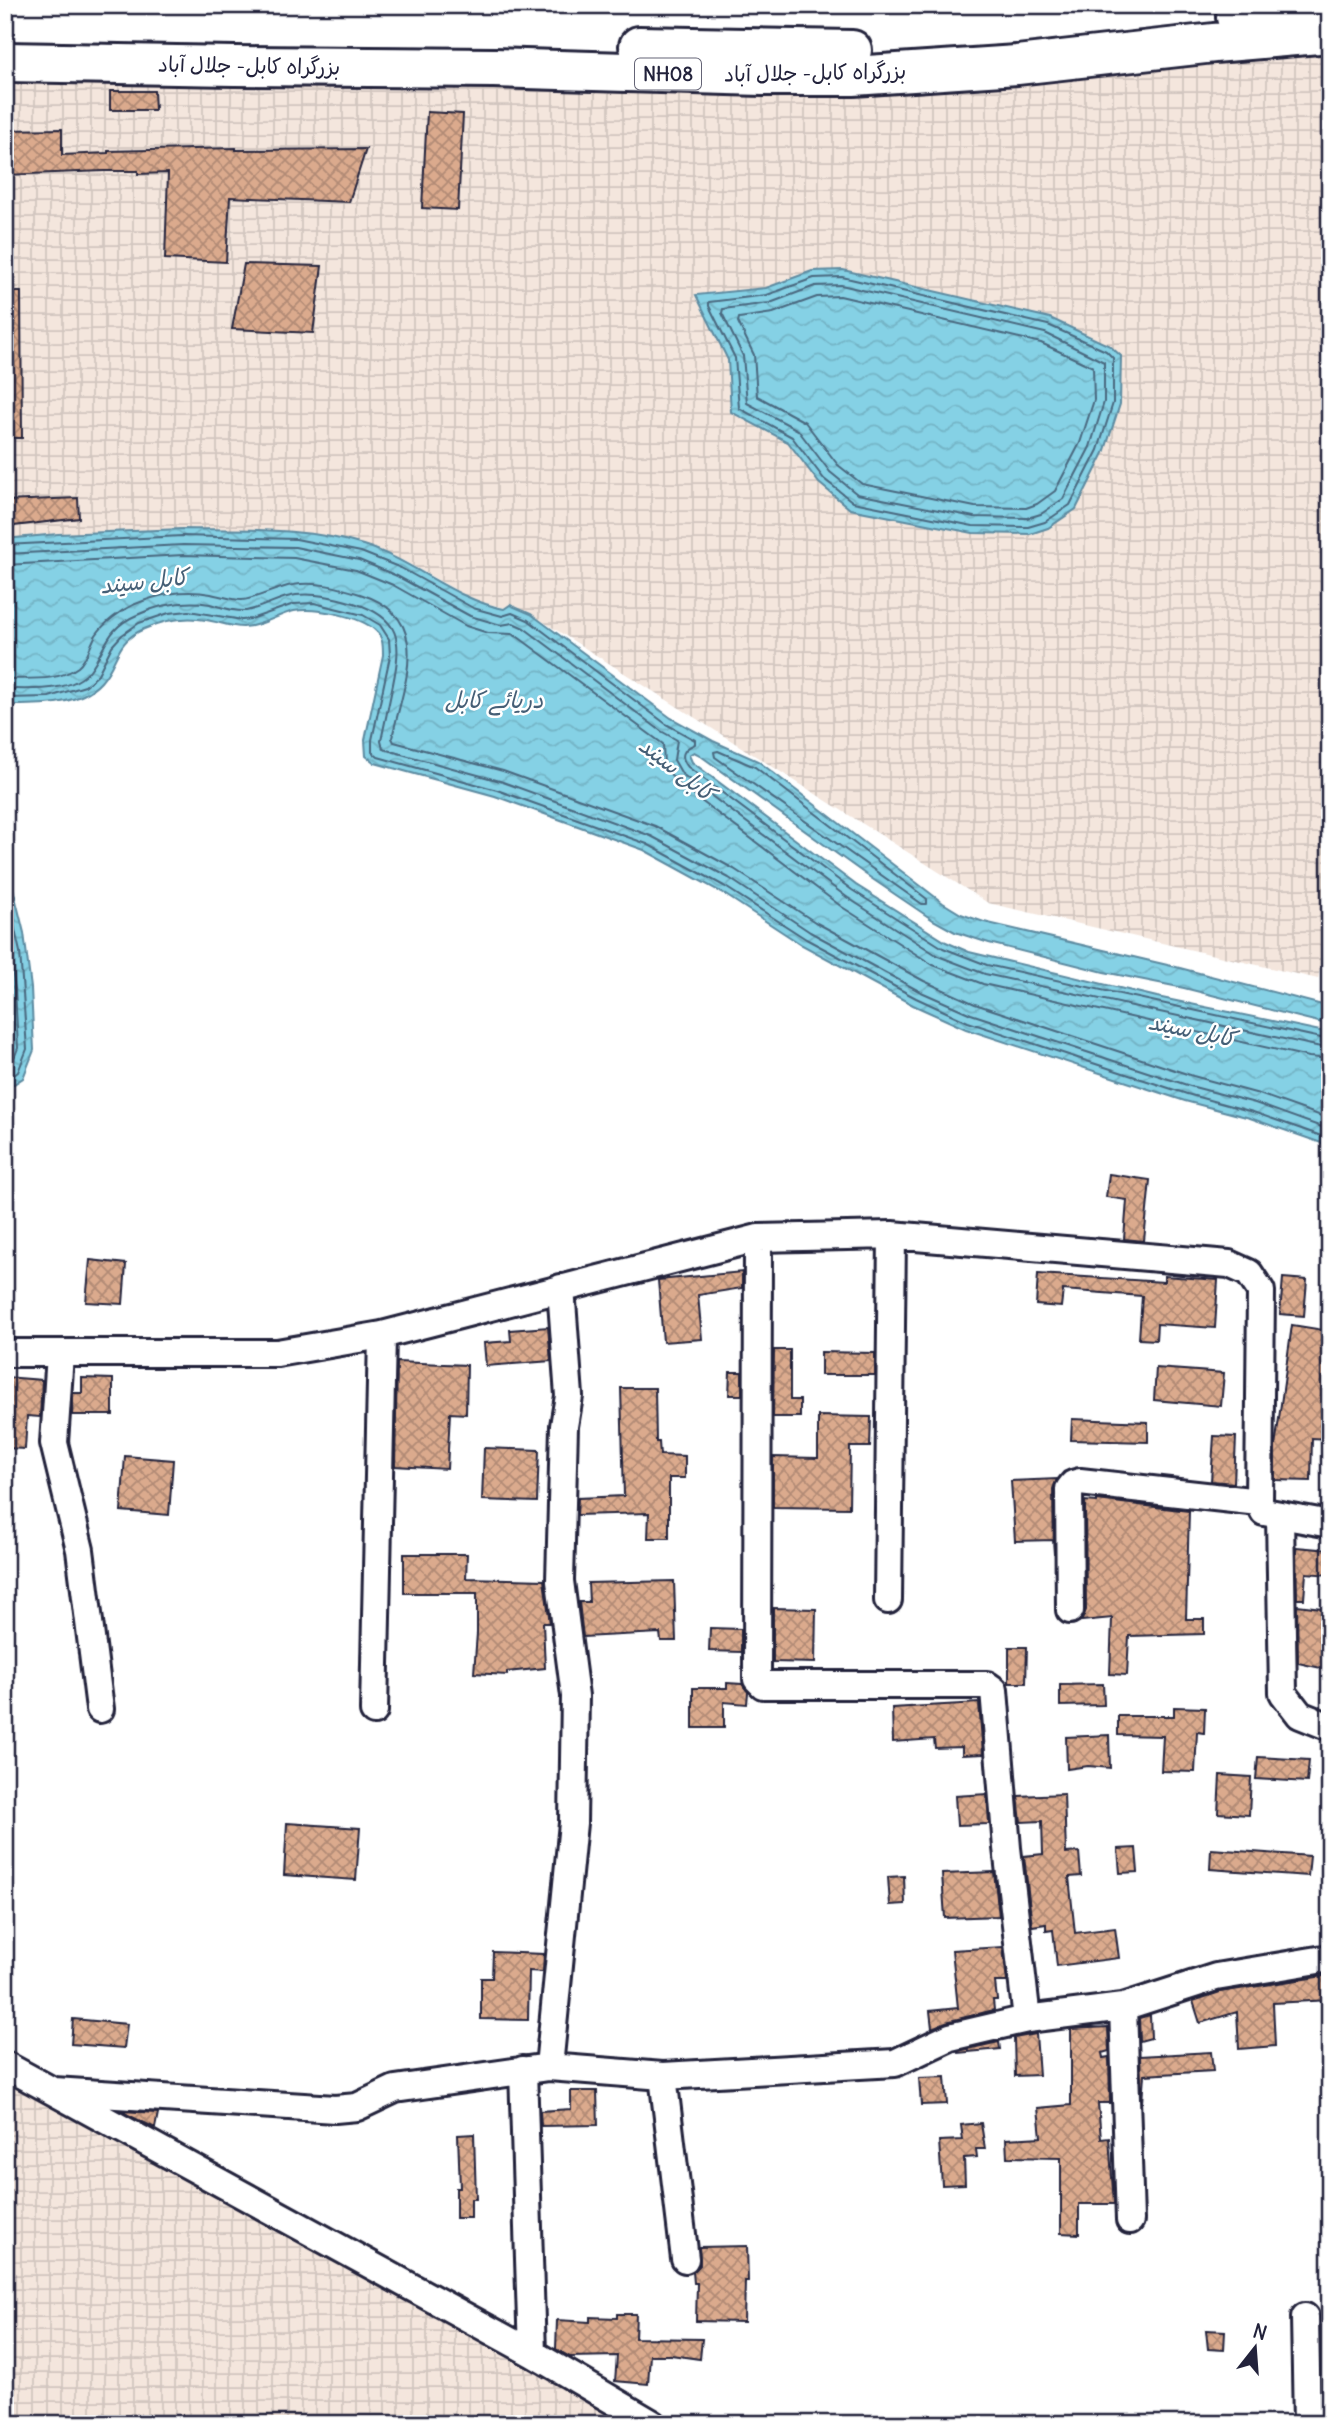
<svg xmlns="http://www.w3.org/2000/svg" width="1335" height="2429" viewBox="0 0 1335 2429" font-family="Delius,'Playpen Sans Arabic',sans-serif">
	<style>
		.industrial { fill: url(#industrial-grid) }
		.water { fill: url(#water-waves); stroke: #5d8ba1; stroke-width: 2 }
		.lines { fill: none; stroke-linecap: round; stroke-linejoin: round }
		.shore { stroke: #4a687f; stroke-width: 2 }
		.building { fill: url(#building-cross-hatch); stroke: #22223b; stroke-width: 2 }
		.minor-casing { stroke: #22223b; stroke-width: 32 }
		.highway-casing { stroke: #22223b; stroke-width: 44 }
		.minor { stroke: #fff; stroke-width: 26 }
		.highway { stroke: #fff; stroke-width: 38 }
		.labels { text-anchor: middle; stroke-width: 5; stroke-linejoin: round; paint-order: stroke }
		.shield { fill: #fff; stroke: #646476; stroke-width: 2 }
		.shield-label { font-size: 19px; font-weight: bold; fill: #22223b }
		.street-label { font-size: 21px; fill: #22223b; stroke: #fff }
		.water-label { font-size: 23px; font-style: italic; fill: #455f76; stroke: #fff }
	</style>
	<defs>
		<pattern id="industrial-grid" width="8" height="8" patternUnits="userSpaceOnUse" patternTransform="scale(1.75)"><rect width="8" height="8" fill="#f4e6dd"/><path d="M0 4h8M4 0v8" fill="none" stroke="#d1c5bf"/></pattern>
		<pattern id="water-waves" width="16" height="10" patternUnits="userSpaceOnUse" patternTransform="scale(1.75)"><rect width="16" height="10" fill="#85d1e5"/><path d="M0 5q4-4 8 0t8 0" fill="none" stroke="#73b3c5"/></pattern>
		<pattern id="building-cross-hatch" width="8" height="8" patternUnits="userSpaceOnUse" patternTransform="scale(1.75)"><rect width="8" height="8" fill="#dbaa8d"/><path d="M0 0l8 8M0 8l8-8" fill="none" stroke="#b18a74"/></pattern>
	</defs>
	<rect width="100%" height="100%" fill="#fff"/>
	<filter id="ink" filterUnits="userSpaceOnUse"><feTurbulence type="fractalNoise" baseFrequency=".0143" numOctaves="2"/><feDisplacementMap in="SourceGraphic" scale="14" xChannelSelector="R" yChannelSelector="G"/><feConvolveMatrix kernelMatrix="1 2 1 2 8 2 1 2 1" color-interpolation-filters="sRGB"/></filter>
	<g filter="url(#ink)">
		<path class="industrial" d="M1330 33V918L1318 979 988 903 531 614 475 601 404 561 297 532 183 529 58 534 5 539V62L762 76Z
			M5 2081 629 2424H5Z"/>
		<path class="water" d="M843 270 1050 318 1110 346 1121 356 1120 404 1104 453 1076 509 1048 528 1030 534 973 533 850 509 819 483 788 442 731 412 728 360 696 295 766 288 812 271Z
			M182 529C243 530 305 527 363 545 413 560 453 599 504 609L510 605 531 614 671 718 713 741 758 761 943 903 961 914 984 922 1176 967 1330 1007V1025L1184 988 1104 972 989 943 955 932 933 920 865 874 698 754 694 752 689 755 692 762 856 885 946 942 969 952 1157 997 1330 1033V1146L1250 1118 1185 1101 966 1029 913 1005 802 945 721 892 644 850 495 796 375 763 366 756 365 740 383 655C383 646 383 637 376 631 361 616 314 607 294 611 277 615 260 627 243 627 231 627 219 622 206 620 185 616 164 620 144 629 114 642 119 662 101 682 78 707 37 705 5 705V539L58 534Z
			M5 856 24 933 31 988 34 1050 23 1078 5 1090Z"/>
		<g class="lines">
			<path class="shore" d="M842 277 1048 325 1106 351 1113 358V403L1098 450 1070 505 1045 522 1028 527 973 526 853 502 824 479 792 437 739 408 735 358 709 306V302L767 295 814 278Z
				M841 285 1045 333 1104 362V402L1090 447 1063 499 1041 514 1027 518 974 517 857 494 830 472 798 430 747 403 743 356 722 313 723 309 770 303 815 286Z
				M840 296 1041 343 1093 367 1094 400 1080 443 1055 491 1037 504 1026 508 975 507 862 484 838 465 805 422 757 396 754 355 738 322 739 318 773 313 817 297Z
				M5 545 182 536 296 539 361 552 401 568 473 608 502 616 512 613 528 620 666 724 695 740V744C683 749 679 756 688 767L852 890 943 948 987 965 1330 1040
				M5 554 183 545 295 547 359 560 397 576 470 616 501 625 513 623 524 628 661 731 677 740 674 760 682 774 848 898 938 956 985 974 1330 1049
				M5 565 183 555 294 558 356 570 393 585 466 626 488 633 512 634 518 637 663 744 664 765 676 782 842 907 933 965 983 984 1309 1057 1330 1059
				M5 679C29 678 58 682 78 667 87 660 90 645 96 635 104 623 120 611 133 605 159 594 183 589 211 594 221 596 231 600 242 600 253 600 278 587 293 585 316 581 338 587 360 594 435 617 404 682 392 738L394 742 503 771 655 826 734 869 815 922 924 981 975 1004 1193 1076 1259 1094 1330 1119
				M5 689C31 689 73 693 90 670 107 647 106 628 137 615 161 604 184 600 210 604 221 607 234 612 246 611 263 608 279 597 296 595 316 593 334 597 354 603 401 618 402 640 393 684 389 703 385 722 381 741L383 749 500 781 651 836 729 878 810 932 919 991 971 1014 1190 1086 1255 1103 1330 1130
				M5 698 49 697 85 686 97 676 112 646 122 635 139 623 169 613 189 611 242 620 251 619 294 604 314 603 363 615 380 625 389 639 390 656 372 740V752L378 757 497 790 647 844 724 886 806 939 916 998 968 1022 1187 1094 1253 1112 1330 1139
				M718 751 755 767 927 899V904H922L715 757 714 752Z
				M5 886 20 952 27 1049 18 1072 5 1082
				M5 923 15 989 18 1048 11 1066 5 1071"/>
		</g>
		<path class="building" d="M110 91H154L155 110H110Z
			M427 112 463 114 458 210 422 208Z
			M62 129V155L108 153V151L236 148V150L366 149 349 202 230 197 226 262 165 259 168 173 138 174V171H104L5 175V130Z
			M244 264 322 266 313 333 232 329Z
			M5 292H21L22 438H5Z
			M78 498 79 518 5 527V501Z
			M1109 1174 1150 1180 1144 1241 1124 1239 1127 1200 1106 1197Z
			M90 1260 126 1264 123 1304 86 1302Z
			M742 1272V1288L698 1295 702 1339 663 1342 658 1280Z
			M1038 1274 1164 1282V1276L1218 1280 1215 1328 1157 1324 1156 1340 1139 1339 1142 1296 1063 1290 1061 1307 1036 1305Z
			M1283 1278 1307 1280 1304 1316 1280 1314Z
			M1292 1325 1330 1331V1361L1323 1410 1330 1411 1329 1439 1312 1438 1311 1481 1275 1480V1447Z
			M548 1327 551 1361 486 1366 484 1343 511 1341 510 1330Z
			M774 1350H790V1400H800V1417H773Z
			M821 1352 875 1353V1375H821Z
			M397 1362 467 1365 466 1414 450 1413 447 1469 395 1466Z
			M1156 1368 1224 1373 1221 1406 1154 1400Z
			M730 1372H742V1395H729Z
			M5 1377 42 1380 40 1417 27 1416 25 1449 5 1448Z
			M82 1378 113 1379V1415H72L73 1393H82Z
			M621 1388H655L656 1442H659L660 1455 685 1456V1478H669V1538H648L649 1513 577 1515 578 1498 624 1496Z
			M818 1416 871 1417 870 1447H850L849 1508 773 1507V1457L818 1458Z
			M1072 1419 1148 1422V1442L1071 1440Z
			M1214 1436 1236 1437 1234 1483 1211 1481Z
			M484 1448 539 1450 537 1502 482 1500Z
			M125 1456 173 1460 169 1515 121 1511Z
			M1057 1479 1053 1489 1054 1554 1053 1540 1015 1541 1011 1481Z
			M1097 1500 1189 1511 1186 1619H1204V1634L1129 1636 1127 1675 1110 1674 1112 1618 1081 1621 1086 1610 1085 1501 1097 1502Z
			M1296 1547 1330 1550V1575L1306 1573 1304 1599H1297Z
			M404 1554H467L466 1578 544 1580 550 1623H543L545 1668 507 1672V1675L474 1673 477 1633V1593H404Z
			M674 1581 676 1641H661L660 1633 583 1637 579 1602H589L588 1583Z
			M1297 1605 1330 1609V1670L1298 1663Z
			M773 1608 816 1609 815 1663 773 1662Z
			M710 1628 741 1629V1652L709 1651Z
			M1009 1647H1027L1026 1683H1009Z
			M727 1683 742 1684 748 1692 747 1704 724 1702V1728H693V1688H727Z
			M1103 1684 1104 1705 1060 1706V1685Z
			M979 1703 983 1754 962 1755V1747L935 1748 934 1739 893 1742 892 1708Z
			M1174 1707 1205 1708 1204 1733 1197 1732 1195 1772 1161 1771 1163 1736 1118 1735V1716H1174Z
			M1109 1735 1110 1768 1088 1766 1067 1769 1066 1737Z
			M1258 1757 1309 1760 1307 1782 1256 1779Z
			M1220 1775 1251 1777 1249 1815 1218 1813Z
			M987 1794 989 1824 957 1825 955 1796Z
			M1064 1794 1066 1853 1079 1852 1081 1876 1069 1877 1075 1933 1115 1928 1119 1958 1057 1966 1053 1930 1046 1931V1924L1032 1926 1024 1856 1043 1854 1042 1821 1021 1822 1018 1796Z
			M287 1823 360 1828 356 1880 284 1875Z
			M1136 1848 1138 1872 1120 1873 1118 1849Z
			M1211 1849 1310 1856 1308 1876 1210 1869Z
			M994 1872 999 1916 945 1918 942 1874Z
			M904 1876 905 1904 890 1905 888 1877Z
			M1003 1947 1007 1982H995L997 2000H993L994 2010 946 2022 932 2028 930 2011 958 2008 952 1950Z
			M493 1952 544 1954 543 1972 529 1971 528 2020 481 2019V1978H492Z
			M1330 1975V2000L1273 2003 1275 2046 1239 2049 1237 2012 1200 2023 1193 2001 1220 1992Z
			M1150 2015 1151 2038 1140 2041 1139 2018Z
			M73 2019 127 2024 124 2048 71 2044Z
			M1108 2027 1109 2051 1102 2053 1103 2058 1109 2057 1110 2103H1098L1101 2139 1109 2138 1114 2204H1079V2234L1061 2233V2158L1007 2157 1006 2139 1041 2137 1038 2108 1071 2105V2029Z
			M1036 2034 1039 2075 1015 2076 1014 2038Z
			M999 2042 1000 2049 958 2053V2051Z
			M1211 2052 1213 2071 1144 2075 1142 2103 1140 2056Z
			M945 2077 947 2104 921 2105 919 2078Z
			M571 2091H597L598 2125 541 2126 540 2111 571 2109Z
			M122 2111 158 2113 155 2128 128 2115Z
			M981 2123 985 2149H976L977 2157 964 2158 965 2184 942 2185 939 2141 963 2140 961 2125Z
			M474 2134 476 2199H471V2218H456V2188H460L458 2135Z
			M747 2246 748 2281H745L744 2322 696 2321 697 2283H694L693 2272 700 2265 699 2247Z
			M617 2314H636L635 2338 702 2339 700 2359 671 2355H650L648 2384 615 2381 617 2356 570 2357 556 2349 557 2320 590 2322V2317L617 2318Z
			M1206 2330 1225 2331 1224 2350 1208 2349Z"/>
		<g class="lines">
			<defs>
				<path id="minor" d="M758 1238 757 1679 763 1685H987L994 1690 1007 1848 1027 2019
					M5 1353H277L382 1335 758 1238 892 1235 1229 1264 1249 1273 1261 1291 1259 1502 1264 1512 1330 1524
					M60 1354 54 1443 80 1550 100 1709
					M1280 1516 1283 1693 1300 1715 1330 1727
					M888 1600 892 1235
					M1070 1610 1069 1489 1073 1484 1080 1482 1259 1502
					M374 1711 382 1335
					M1123 2007 1130 2220
					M5 2065 532 2353 653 2424
					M549 2067 573 1823 575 1696 560 1581 564 1426 569 1396 561 1288
					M523 2070 532 2353
					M663 2076 685 2259
					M54 2091 335 2109 357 2107 395 2089 549 2067 663 2076 895 2063 950 2037 1027 2019 1123 2007 1216 1977 1330 1958
					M1305 2317 1307 2424"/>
				<path id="highway" d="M1236 17 1321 5
					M639 46 852 50
					M5 62 234 66 494 68 762 76H853L1017 65 1214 43 1330 33"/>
			</defs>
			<use href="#minor" class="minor-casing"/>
			<use href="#highway" class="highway-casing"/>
			<use href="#minor" class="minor"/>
			<use href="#highway" class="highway"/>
		</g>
	</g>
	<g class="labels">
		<rect class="shield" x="635" y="58.5" width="66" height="31" rx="5"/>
		<g class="shield-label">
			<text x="668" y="81">NH08</text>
		</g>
		<g class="street-label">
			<text transform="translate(249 66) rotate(1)" y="7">بزرگراه کابل- جلال آباد</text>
			<text transform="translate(815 73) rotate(-1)" y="7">بزرگراه کابل- جلال آباد</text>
		</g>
		<g class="water-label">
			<text transform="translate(144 581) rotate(-6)" y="8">کابل سيند</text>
			<text x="494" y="708">دریائے کابل</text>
			<text transform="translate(677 769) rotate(38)" y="8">کابل سيند</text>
			<text transform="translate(1192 1030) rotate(12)" y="8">کابل سيند</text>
		</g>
	</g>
	<rect width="1335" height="2429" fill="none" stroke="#fff" stroke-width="28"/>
	<rect x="14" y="14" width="1307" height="2401" fill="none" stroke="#22223b" stroke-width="2.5" filter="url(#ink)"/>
	<g transform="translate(1255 2348) rotate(17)" stroke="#ffffff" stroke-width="5" paint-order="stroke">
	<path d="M0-5L12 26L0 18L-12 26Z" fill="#22223b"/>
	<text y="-10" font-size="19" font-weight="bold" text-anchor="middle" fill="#22223b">N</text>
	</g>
</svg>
